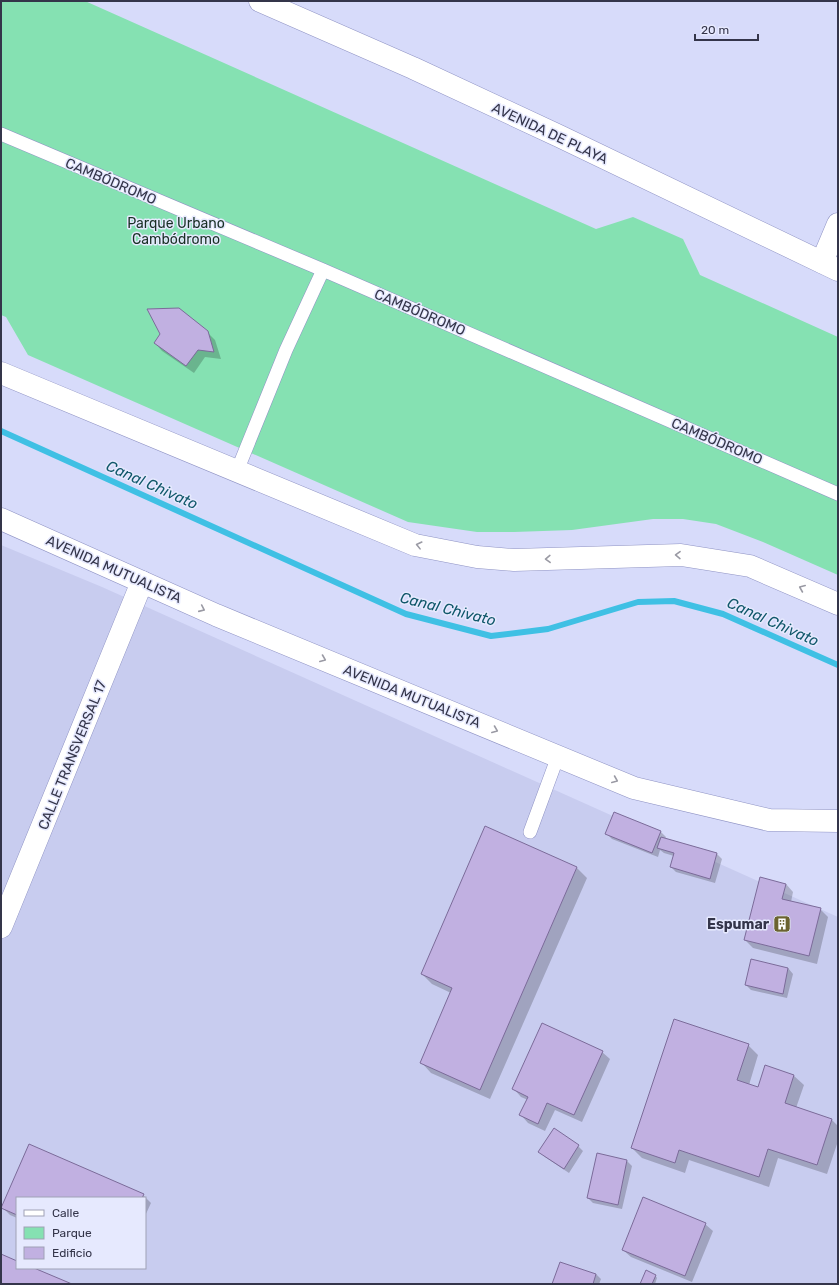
<svg xmlns="http://www.w3.org/2000/svg" width="839" height="1285" viewBox="0 0 839 1285" font-family="Rubik,sans-serif">
	<style>
		.built { fill: #c8ccef; fill-rule: evenodd }
		.green { fill: #85e1b2 }
		.shadow { fill: #0003 }
		.lines { fill: none; stroke-linecap: round; stroke-linejoin: round }
		.stream { stroke: #3fc0e4; stroke-width: 6 }
		.building { fill: #c1b0e1; stroke: #7b6b99 }
		.lane-casing { stroke: #8f93c4; stroke-width: 14 }
		.street-casing { stroke: #8f93c4; stroke-width: 23 }
		.secondary-casing { stroke: #8f93c4; stroke-width: 23 }
		.primary-casing { stroke: #8f93c4; stroke-width: 23 }
		.lane { stroke: #fff; stroke-width: 13 }
		.street { stroke: #fff; stroke-width: 22 }
		.secondary { stroke: #fff; stroke-width: 22 }
		.primary { stroke: #fff; stroke-width: 22 }
		.oneway { stroke: #9a9aa4 }
		.labels { text-anchor: middle; stroke-width: 3; stroke-linejoin: round; paint-order: stroke }
		.street-label { font-size: 14px; fill: #34354a; stroke: #e6e9fe }
		.park-label { font-size: 14px; fill: #182f24; stroke: #e6e9fe }
		.poi-label { font-size: 14px; font-weight: bold; fill: #34354a; stroke: #e6e9fe; text-anchor: end }
		.water-label { font-size: 15px; font-style: italic; fill: #10576a; stroke: #e6e9fe }
	</style>
	<rect width="100%" height="100%" fill="#d7dbfa"/>
	<path class="built" d="M1 545 102 587 838 917V1284H1ZM17 1198H145V1268H17Z"/>
	<path class="green" d="M1 1H85L596 229 633 217 683 239 700 275 838 337V575L763 542 716 524 683 519H653L572 530 514 532H477L408 522 28 355 6 317 1 315Z"/>
	<path class="shadow" d="M207 332 215 340 221 359 205 357 194 373 162 351 155 343Z
		M615 813 661 832 666 837 665 839 717 854 722 859 715 883 676 872 671 867 674 856 664 853 660 850 658 857 612 839 607 834Z
		M577 868 587 878 490 1099 431 1073 421 1062 451 993 432 984 422 974Z
		M786 884 793 892 791 902 820 909 828 917 817 964 753 948 745 940Z
		M788 968 793 974 787 998 751 990 746 985Z
		M748 1045 758 1055 749 1085 759 1088 793 1075 804 1085 796 1108 832 1120 838 1126V1141L827 1174 778 1158 769 1187 689 1160 685 1173 642 1158 632 1148Z
		M602 1052 610 1059 582 1122 555 1110 545 1131 528 1123 521 1115 528 1100 521 1097 514 1089Z
		M554 1130 578 1146 583 1151 569 1173 545 1157 540 1152Z
		M29 1145 143 1195 151 1203 145 1216V1198H17V1218L10 1215 2 1207Z
		M627 1161 632 1166 622 1209 593 1203 588 1198Z
		M705 1224 713 1231 692 1282 631 1257 623 1250Z
		M596 1274 601 1279 599 1284H554Z
		M655 1275 657 1278 655 1284H641Z"/>
	<g class="lines">
		<path class="stream" d="M1 431 406 614 491 636 548 629 638 602 674 601 723 614 838 665"/>
	</g>
	<path class="building" d="M179 308 208 331 214 352 198 350 186 366 154 343 160 334 147 309Z
		M614 812 661 831 652 853 605 834Z
		M485 826 577 867 480 1090 420 1063 452 988 421 974Z
		M661 837 717 853 710 879 670 867 674 853 657 848Z
		M760 877 786 884 782 899 821 908 809 956 744 940Z
		M751 959 788 968 783 994 745 985Z
		M674 1019 749 1044 737 1080 758 1087 765 1065 794 1075 785 1103 832 1119 817 1165 768 1149 759 1177 679 1150 675 1163 631 1148Z
		M542 1023 603 1051 574 1115 547 1103 538 1124 519 1115 528 1097 512 1089Z
		M554 1128 579 1145 564 1169 538 1152Z
		M29 1144 144 1194 142 1198H17V1215L1 1208Z
		M597 1153 627 1160 618 1205 587 1198Z
		M643 1197 706 1223 685 1276 622 1250Z
		M1 1254 17 1261V1268H34L72 1284H1Z
		M560 1262 596 1274 593 1284H552Z
		M646 1270 656 1275 652 1284H640Z"/>
	<g class="lines">
		<defs>
			<path id="lane" d="M1 134 323 270 838 494
				M237 471 286 350 323 270
				M530 832 558 756"/>
			<path id="street" d="M822 262 838 224
				M1 927 142 582"/>
			<path id="secondary" d="M260 1 413 68 559 136 838 270"/>
			<path id="primary" d="M1 373 415 545 477 557 514 560 681 555 750 566 838 604
				M1 519 216 615 634 788 769 820 838 821"/>
		</defs>
		<use href="#lane" class="lane-casing"/>
		<use href="#street" class="street-casing"/>
		<use href="#secondary" class="secondary-casing"/>
		<use href="#primary" class="primary-casing"/>
		<use href="#lane" class="lane"/>
		<use href="#street" class="street"/>
		<use href="#secondary" class="secondary"/>
		<use href="#primary" class="primary"/>
	</g>
	<defs><path id="oneway-chevron" d="M-2-3.5L2.5 0L-2 3.5" fill="none" stroke-width="1.6" stroke-linecap="round" stroke-linejoin="round"/></defs>
	<g class="oneway">
		<use href="#oneway-chevron" transform="translate(419 545) rotate(-166)"/>
		<use href="#oneway-chevron" transform="translate(678 555) rotate(-179)"/>
		<use href="#oneway-chevron" transform="translate(548 559) rotate(178)"/>
		<use href="#oneway-chevron" transform="translate(802 588) rotate(-157)"/>
		<use href="#oneway-chevron" transform="translate(202 609) rotate(24)"/>
		<use href="#oneway-chevron" transform="translate(323 659) rotate(22)"/>
		<use href="#oneway-chevron" transform="translate(495 730) rotate(22)"/>
		<use href="#oneway-chevron" transform="translate(615 780) rotate(23)"/>
	</g>
	<defs>
		<symbol id="building-square" viewBox="-11 -11 22 22"><rect x="-9" y="-9" width="18" height="18" rx="4" fill="#6b6330" stroke="#e6e9fe"/><path d="M-4-6H4V6H1V3H-1V6H-4ZM-2.5-4.3h1.7v1.8h-1.7ZM.8-4.3h1.7v1.8H.8ZM-2.5-1h1.7V.8h-1.7ZM.8-1h1.7V.8H.8Z" fill="#fff"/></symbol>
	</defs>
	<g fill-rule="evenodd">
		<use href="#building-square" x="772" y="914" width="20" height="20"/>
	</g>
	<g class="labels">
		<g class="street-label">
			<text transform="translate(550 133) rotate(25)" y="5">AVENIDA DE PLAYA</text>
			<text transform="translate(111 181) rotate(23)" y="5">CAMBÓDROMO</text>
			<text transform="translate(420 312) rotate(23)" y="5">CAMBÓDROMO</text>
			<text transform="translate(717 441) rotate(23)" y="5">CAMBÓDROMO</text>
			<text transform="translate(114 569) rotate(24)" y="5">AVENIDA MUTUALISTA</text>
			<text transform="translate(412 696) rotate(22)" y="5">AVENIDA MUTUALISTA</text>
			<text transform="translate(72 755) rotate(-68)" y="5">CALLE TRANSVERSAL 17</text>
		</g>
		<g class="park-label">
			<text x="176" y="228">Parque Urbano<tspan x="176" dy="16">Cambódromo</tspan></text>
		</g>
		<g class="poi-label">
			<text x="769" y="929">Espumar</text>
		</g>
		<g class="water-label">
			<text transform="translate(152 485) rotate(24)" y="5">Canal Chivato</text>
			<text transform="translate(448 609) rotate(14)" y="5">Canal Chivato</text>
			<text transform="translate(773 622) rotate(24)" y="5">Canal Chivato</text>
		</g>
	</g>
	<rect width="839" height="1285" fill="none" stroke="#34354a" stroke-width="4"/>
	<rect x="16" y="1197" width="130" height="72" fill="#e6e9fe" stroke="#9fa1b6"/>
	<rect x="24" y="1210" width="20" height="6" fill="#ffffff" stroke="#9fa1b6"/>
	<text x="52" y="1217" font-size="12" fill="#34354a">Calle</text>
	<rect x="24" y="1227" width="20" height="12" fill="#85e1b2" stroke="#9fa1b6"/>
	<text x="52" y="1237" font-size="12" fill="#34354a">Parque</text>
	<rect x="24" y="1247" width="20" height="12" fill="#c1b0e1" stroke="#9fa1b6"/>
	<text x="52" y="1257" font-size="12" fill="#34354a">Edificio</text>
	<path d="M695 34v6h63v-6" fill="none" stroke="#34354a" stroke-width="2"/>
	<text x="701" y="34" font-size="12" fill="#34354a" stroke="#e6e9fe" stroke-width="3" paint-order="stroke">20 m</text>
</svg>
